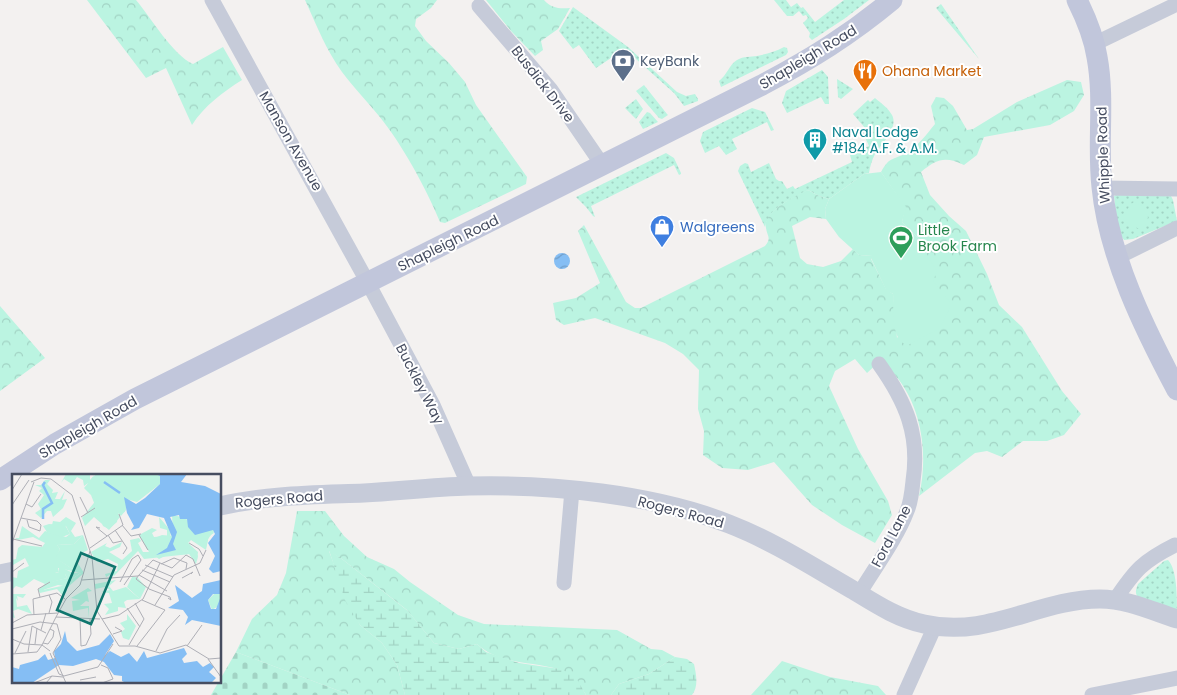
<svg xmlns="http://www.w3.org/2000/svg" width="1177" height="695" viewBox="0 0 1177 695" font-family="Poppins,sans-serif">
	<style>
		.grass { fill: url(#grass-dots) }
		.forest { fill: url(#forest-crowns) }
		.wetland { fill: url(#wetland-marsh) }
		.cemetery { fill: url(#cemetery-stones) }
		.green { fill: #bbf4e1 }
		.water { fill: url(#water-waves) }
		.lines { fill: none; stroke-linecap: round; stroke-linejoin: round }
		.minor { stroke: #c6cbd9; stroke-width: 15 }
		.tertiary { stroke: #c6cbd9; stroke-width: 19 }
		.secondary { stroke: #c1c6db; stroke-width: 21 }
		.labels { text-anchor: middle; stroke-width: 4; stroke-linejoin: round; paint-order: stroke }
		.street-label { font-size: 14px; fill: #464d60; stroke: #fff }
		.service-label { font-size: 14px; fill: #4e5e75; stroke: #fff; text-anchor: start }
		.food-label { font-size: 14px; fill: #c56008; stroke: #fff; text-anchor: start }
		.culture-label { font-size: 14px; fill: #0d838f; stroke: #fff; text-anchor: start }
		.shop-label { font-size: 14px; fill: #366cbe; stroke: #fff; text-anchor: start }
		.leisure-label { font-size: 14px; fill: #27864d; stroke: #fff; text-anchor: start }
		.inset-river { fill: none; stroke: #85bef4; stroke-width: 2.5 }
		.inset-road { fill: none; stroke: #aeafb6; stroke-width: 1 }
		.view { fill: #0f766e; fill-opacity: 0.15; stroke: #0f766e; stroke-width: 2.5 }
		.inset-edge { fill: none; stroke: #464d60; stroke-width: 2.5 }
	</style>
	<defs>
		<pattern id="grass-dots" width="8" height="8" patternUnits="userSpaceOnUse" patternTransform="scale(1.25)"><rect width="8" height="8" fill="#bbf4e1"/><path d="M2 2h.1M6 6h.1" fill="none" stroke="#a2d3c4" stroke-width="1.8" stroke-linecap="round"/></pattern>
		<pattern id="forest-crowns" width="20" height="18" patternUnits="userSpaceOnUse" patternTransform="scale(1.25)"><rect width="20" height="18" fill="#bbf4e1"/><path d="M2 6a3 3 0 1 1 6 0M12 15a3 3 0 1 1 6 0" fill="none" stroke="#a2d3c4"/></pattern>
		<pattern id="wetland-marsh" width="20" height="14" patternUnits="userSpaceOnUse" patternTransform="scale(1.25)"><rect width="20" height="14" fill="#bbf4e1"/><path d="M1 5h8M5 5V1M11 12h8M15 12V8" fill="none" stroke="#a2d3c4"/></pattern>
		<pattern id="cemetery-stones" width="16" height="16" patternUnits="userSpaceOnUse" patternTransform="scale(1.25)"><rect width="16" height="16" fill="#bbf4e1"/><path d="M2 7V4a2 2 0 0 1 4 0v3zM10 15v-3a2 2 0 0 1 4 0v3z" fill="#a2d3c4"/></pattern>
		<pattern id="water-waves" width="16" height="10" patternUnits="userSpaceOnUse" patternTransform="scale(1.25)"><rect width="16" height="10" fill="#85bef4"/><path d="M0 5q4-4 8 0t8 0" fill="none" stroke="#6f9dc9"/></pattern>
	</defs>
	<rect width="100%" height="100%" fill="#f3f1f0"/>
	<path class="grass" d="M774 0H786L791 7 797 3 801 8 803 7 815 22 844 0H869L844 19 812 40 809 37 810 33 803 23 808 18 806 15 803 16 799 11 793 16H787Z
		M941 4 979 59 936 8Z
		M573 7 628 47 677 92 686 96 695 94 698 99V101L684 106 674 93 626 50 617 54 596 68 579 45 573 49 559 31Z
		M784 47 787 48 788 52 786 55 721 87 719 81C727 75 729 65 737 60 744 56 750 57 757 56 766 54 775 52 784 47Z
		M822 70 828 77 829 104H825L821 97 787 113 782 103 786 91Z
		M837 79 853 89 841 99 838 97Z
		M644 85 667 114 668 115 662 119 659 118 636 91Z
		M875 98C881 103 888 108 892 115 899 128 881 144 875 154 872 160 870 166 869 173L864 174 829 199 819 196 808 190C792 199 769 207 765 227L738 171 740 166 745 163 748 164 751 172 769 163 776 179 779 181H782L787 189 793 186 795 189 852 162 850 155 869 146 863 133 865 128 853 114 868 100 870 102Z
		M636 99 643 109 636 119 625 108Z
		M752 108 765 112 774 130 771 131 767 122 732 139 737 149 726 155 719 146 705 153 700 141 703 132Z
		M647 112 650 113 658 122 643 129 639 122Z
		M666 153 674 158 681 173V174L679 175 674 165 591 206 595 217 593 216 586 207 576 197Z
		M1118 194 1171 196 1173 200 1177 221 1133 239 1124 240C1115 229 1116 210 1114 196Z
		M1168 560C1177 569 1177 596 1177 611L1137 596C1135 592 1136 589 1138 584L1164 561Z"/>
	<path class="forest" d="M87 0H136C151 18 173 55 193 64L223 47 242 80C223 92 204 106 192 125L166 68 146 78Z
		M305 0H437L431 8 416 19 415 26 426 41 449 63 465 82 476 105 527 177 526 184 445 223 440 222C426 188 402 144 379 116 367 101 353 87 342 72 326 50 316 24 305 0Z
		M486 0H544C551 8 559 9 570 8L558 29 541 41 543 50 535 56 511 31Z
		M1067 80 1081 82 1084 95 1074 111 1050 125 984 137 977 155 964 165C945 156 937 159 921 172L930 195 949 216 966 231 987 274 999 305 1022 327 1062 391 1081 414 1064 435 1047 441H1023L1002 457 987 451 975 453 919 496C928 458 923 412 899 380 894 373 887 367 881 360L867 373 855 359 835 371 829 386 858 449 888 501 892 515 875 543 842 525 812 505 774 462 748 470 722 468 703 455 704 431 698 409 699 370 683 354 665 343 595 318 564 325 556 320 553 303 576 298 600 283 578 231 584 225 626 302 635 308H641L765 246C772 238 767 236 766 228 762 212 796 195 808 190L819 196 829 199 825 209 826 219 810 217 792 226 800 258 807 264 823 267 841 261 853 249 859 255 873 256 871 259 886 289 893 294 897 338 933 281 916 246 919 239 902 222 905 207 881 172C890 156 892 161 906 153 918 146 926 135 935 124L931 106 936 97 944 98 953 106 967 130 973 129 1017 102Z
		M0 306 45 358 0 391Z
		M297 511H325L344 536 367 557 394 569 410 582 458 615 484 624 617 630 651 649 662 650 675 657 649 674 619 684 611 695H586C582 686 567 671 558 669 530 661 500 665 477 644L459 649 434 643 407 610 342 559 329 551 339 578 360 625 382 643 397 665 405 695H350L236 652 252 619 277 595 286 573Z
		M782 661 830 677 878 686 886 695H751Z"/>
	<path class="wetland" d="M329 550 342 559 408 611 434 643 459 649 477 644 486 652 519 663 560 669 575 676 586 695H405L397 665 382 643 360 625 345 600Z
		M675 657 687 659 694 664C696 674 699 686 692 695H611L619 684 649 674Z"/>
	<path class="cemetery" d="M236 652 350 695H211Z"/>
	<path class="green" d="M881 172 906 207 902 222 919 239 917 246 923 250 937 271 933 281 950 302V308L940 328 908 345C890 341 894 309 893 294L886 290 871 258 872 256 859 255 839 237 826 219 825 209 829 199 864 174Z
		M1134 202 1143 206 1148 217 1145 228 1141 230 1124 221C1123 215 1129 205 1134 202Z"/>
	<path class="water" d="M554 261a8 8 0 1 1 16 0a8 8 0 1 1-16 0Z"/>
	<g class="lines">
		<path class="minor" d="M212 0 368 283 433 405 469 486
			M479 6 551 90 603 166
			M1094 44 1177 4
			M1102 188 1177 189
			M1118 257 1177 228
			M564 583 572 490
			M859 594C874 569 897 538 907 511 911 502 912 491 913 481 920 435 906 402 879 364
			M1115 600C1135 570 1143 561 1175 545
			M904 695 935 626
			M1092 695 1177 678"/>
		<path class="tertiary" d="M220 506C267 495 316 495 364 493 399 491 434 487 469 486 551 484 653 494 729 524 773 541 813 567 853 590 876 604 897 618 924 624 989 639 1038 599 1100 599 1127 599 1152 611 1177 619
			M0 574 14 571"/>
		<path class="secondary" d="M1077 0C1086 18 1094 38 1097 57 1105 100 1097 144 1102 187 1109 257 1144 328 1177 390
			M0 480 55 444 135 399 762 85C811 59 850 35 892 0"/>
	</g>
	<defs>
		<symbol id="bank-pin" viewBox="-11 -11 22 30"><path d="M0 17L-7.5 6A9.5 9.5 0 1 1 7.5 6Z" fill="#5c6f8a" stroke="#fff"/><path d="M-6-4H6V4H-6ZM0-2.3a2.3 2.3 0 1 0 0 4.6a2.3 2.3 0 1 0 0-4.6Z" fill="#fff"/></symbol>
		<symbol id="restaurant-pin" viewBox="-11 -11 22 30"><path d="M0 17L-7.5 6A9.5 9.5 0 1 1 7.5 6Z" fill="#e8710a" stroke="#fff"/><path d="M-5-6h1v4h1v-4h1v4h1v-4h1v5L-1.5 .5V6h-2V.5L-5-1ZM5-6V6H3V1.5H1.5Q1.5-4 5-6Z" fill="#fff"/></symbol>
		<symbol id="building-pin" viewBox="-11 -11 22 30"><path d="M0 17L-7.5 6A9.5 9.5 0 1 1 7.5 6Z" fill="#0f9aa8" stroke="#fff"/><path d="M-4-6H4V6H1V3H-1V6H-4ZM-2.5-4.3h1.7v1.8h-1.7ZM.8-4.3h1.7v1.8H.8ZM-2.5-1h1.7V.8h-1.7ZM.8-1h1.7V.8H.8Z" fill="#fff"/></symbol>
		<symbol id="shop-pin" viewBox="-11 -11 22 30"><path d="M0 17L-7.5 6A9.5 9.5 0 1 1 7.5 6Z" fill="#3f7fe0" stroke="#fff"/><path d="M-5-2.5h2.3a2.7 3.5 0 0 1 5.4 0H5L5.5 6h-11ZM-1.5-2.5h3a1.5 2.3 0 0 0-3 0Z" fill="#fff"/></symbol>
		<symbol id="stadium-pin" viewBox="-11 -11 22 30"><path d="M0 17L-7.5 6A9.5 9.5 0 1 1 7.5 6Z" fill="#2e9e5b" stroke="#fff"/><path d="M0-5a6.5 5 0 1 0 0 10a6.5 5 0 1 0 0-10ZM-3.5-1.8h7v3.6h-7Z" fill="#fff"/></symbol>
	</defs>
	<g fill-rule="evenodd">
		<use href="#bank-pin" x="609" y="47" width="28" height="38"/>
		<use href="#restaurant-pin" x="851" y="57" width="28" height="38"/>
		<use href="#building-pin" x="801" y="126" width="28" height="38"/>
		<use href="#shop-pin" x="648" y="213" width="28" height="38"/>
		<use href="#stadium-pin" x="887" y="224" width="28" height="38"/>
	</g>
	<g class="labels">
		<g class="street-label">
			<text transform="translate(808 57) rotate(-31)" y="5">Shapleigh Road</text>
			<text transform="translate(543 84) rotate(52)" y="5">Busdick Drive</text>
			<text transform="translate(291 141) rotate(60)" y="5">Manson Avenue</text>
			<text transform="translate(1103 155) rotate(-92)" y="5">Whipple Road</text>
			<text transform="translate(448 243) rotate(-26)" y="5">Shapleigh Road</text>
			<text transform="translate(420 384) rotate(63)" y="5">Buckley Way</text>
			<text transform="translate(88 427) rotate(-30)" y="5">Shapleigh Road</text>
			<text transform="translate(279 499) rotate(-5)" y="5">Rogers Road</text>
			<text transform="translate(681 512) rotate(15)" y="5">Rogers Road</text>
			<text transform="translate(891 536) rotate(-62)" y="5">Ford Lane</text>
		</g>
		<g class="service-label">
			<text x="640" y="66">KeyBank</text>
		</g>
		<g class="food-label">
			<text x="882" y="76">Ohana Market</text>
		</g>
		<g class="culture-label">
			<text x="832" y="137">Naval Lodge<tspan x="832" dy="16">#184 A.F. &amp; A.M.</tspan></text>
		</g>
		<g class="shop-label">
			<text x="680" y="232">Walgreens</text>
		</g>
		<g class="leisure-label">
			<text x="918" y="235">Little<tspan x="918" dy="16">Brook Farm</tspan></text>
		</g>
	</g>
	<g transform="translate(12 474)">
		<rect width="209" height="209" fill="#f3f1f0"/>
		<path d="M54 0H78V6L83 0 79 7 72 12 71 6 65 3 60 10 52 5 49 9ZM84 0H143L113 22V38L106 39 105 48 97 55 91 52 79 21 72 14ZM33 6H38L35 10 41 16 40 19 46 18 43 25H48L53 17 50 26 55 25 51 34 41 43 39 37H35L29 44 23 39 29 35 26 30 32 21 27 17 30 14 23 11H29ZM164 42 175 46 180 59 200 56 202 59 197 62 194 74 180 65 175 68 186 78 185 87 178 80 132 85 126 77 102 102 100 100 94 103 93 100 105 97 106 90 96 85 85 88 79 78 95 69 93 72 98 74 110 68 108 73 97 78 110 86 120 77 118 66 127 64 129 67 126 69 131 78H137L127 61 140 54 145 56 140 59 142 63 155 62V56L148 54 147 43 159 57 156 78ZM54 43 64 49 59 57 63 63 71 61 62 70 45 71 48 75 44 84 62 96 67 91 72 99 57 112V107L69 99 46 94 47 98 43 99 53 100 55 104 40 108 31 116 54 111 55 117 51 122 45 115 28 119 26 116 33 110 22 105 10 114 4 112 0 116V103L5 104 6 97 17 92 13 84 1 91 0 97V86L4 85 6 74 10 71 30 73 33 69 21 63 6 66 3 64H7L10 52 27 64 33 57 54 63 58 60 54 52 40 51 41 47 48 48ZM104 106 97 112 101 117 114 113 128 125 115 126 112 128 114 134 106 133V137L93 141 97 135 92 130 100 129 97 119 89 118 98 116 93 113 83 115V110ZM76 114 80 117 75 118 77 128 74 127 68 132H77V144L76 134 61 137 60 127 68 126 59 124ZM0 120H14L11 124 5 122 6 127 4 124 5 133 15 131 20 140 6 135 1 137 3 144 0 143ZM202 120H209V122L208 131 200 136 196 126ZM115 140 124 152 117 166 111 164 109 158 113 155 108 149 115 146Z" fill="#bbf4e1"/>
		<path d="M37 50 53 51 58 60 50 63 35 58 31 52ZM47 92 61 99 70 98 57 107V113L46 111 28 117 38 108 55 104 53 100H42L47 98Z" fill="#bbf4e1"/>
		<path d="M71 61 76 76 68 80 64 88 67 91 62 96 43 84 48 75 45 71 62 70Z" fill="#bbf4e1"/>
		<path d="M121 0H143L148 2V10L125 28 114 25V36L109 42 106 39 108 43 97 56 82 43 73 52 70 44 85 25 91 29 108 16 106 11ZM160 41 174 44 181 58 197 54 202 57 196 65 194 76 179 66 176 69 186 82 184 90 177 80 155 81 147 85 134 74 129 61 134 59 140 65 150 61 161 62ZM120 103H125L134 113 128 125 115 113Z" fill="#bbf4e1"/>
		<path d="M143 0H175L169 8 193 12 209 20V97L201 99 197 95 203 82 196 69 203 60 201 56 183 61 176 53 175 45H168L167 41 158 43 165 58 161 70 164 76 144 81 155 74 160 63 152 44 135 40 127 54 119 56 122 52 115 39 112 23 124 30 133 24 148 10V2ZM209 106V120H201L196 126 199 135H204L209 122V152L180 146 173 151 176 143 171 136 156 134 167 127 163 111 180 124 190 117 191 110ZM53 157 55 167 65 177 87 171 98 160 102 167 93 181 98 177 109 183 117 179 125 188 132 177 135 184 172 174 175 180 170 185 172 189 185 187 191 193 198 189 202 193 197 198 204 204 199 209H114L110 207V202L102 201 92 188 84 185 61 192 47 191 20 209H0V193L7 195 8 191 26 186 33 180 36 186 43 184 42 177 49 170Z" fill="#85bef4"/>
		<path class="inset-river" d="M92 8 108 19M31 45V35L40 29 31 11 33 8"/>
		<path class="inset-road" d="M19 8 29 4 39 5 60 21 80 83 85 137 107 172H123L148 179 174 171 197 185 209 184M0 16 10 0M68 23 76 39M14 30 20 33 29 20M0 31 17 6M69 43 83 34M9 44 25 47 29 51 28 57 17 53 15 46M110 51 119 62 129 60M88 54 84 53 95 62M103 56 115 74 111 80M96 61 101 69 110 67M127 61 136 76M1 65 30 72M0 69 22 8M177 69 187 75 191 82M78 74 111 51 107 40M149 90 162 84 175 89 174 95M133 91 161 103M130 96 158 108M0 98 12 89M170 104 181 98 179 100M70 106 126 102 141 86 160 94 174 81 181 85 188 102M108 108 120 85 126 81 129 86 112 111M155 117 127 101 124 105 137 115 158 123 159 126 156 124M37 121 40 128 37 139M28 123 26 115 38 108M143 131 162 101 188 89 194 76M115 134 128 153M22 141 21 125 45 119 53 125M44 143 54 125 68 111 78 77M68 144 69 172 74 171 79 160 78 145M90 145 107 141 131 125 148 89M0 149 15 141 46 139M0 155 28 148 45 150 49 165 41 179 54 209M29 156 34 139M101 160 110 157 103 153M0 165 12 170 30 171 44 143 88 145M31 169 36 170 41 163 42 157 38 155M23 170 25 154M117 171 132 145 123 129M125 172 153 136 130 126M175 172 190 151M144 177 155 155 168 141M16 178 20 152 34 159M3 179 14 157M38 179 47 200 52 202M0 180 25 178 30 171 38 177M196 185 209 203M89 191 96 194 101 205 90 209M52 202 86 193 101 170M68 206 84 203M22 209 40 202M34 209 40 202 51 203"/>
		<path class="view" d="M69 79 103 93 79 150 45 136Z"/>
		<rect width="209" height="209" class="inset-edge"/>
	</g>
</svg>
